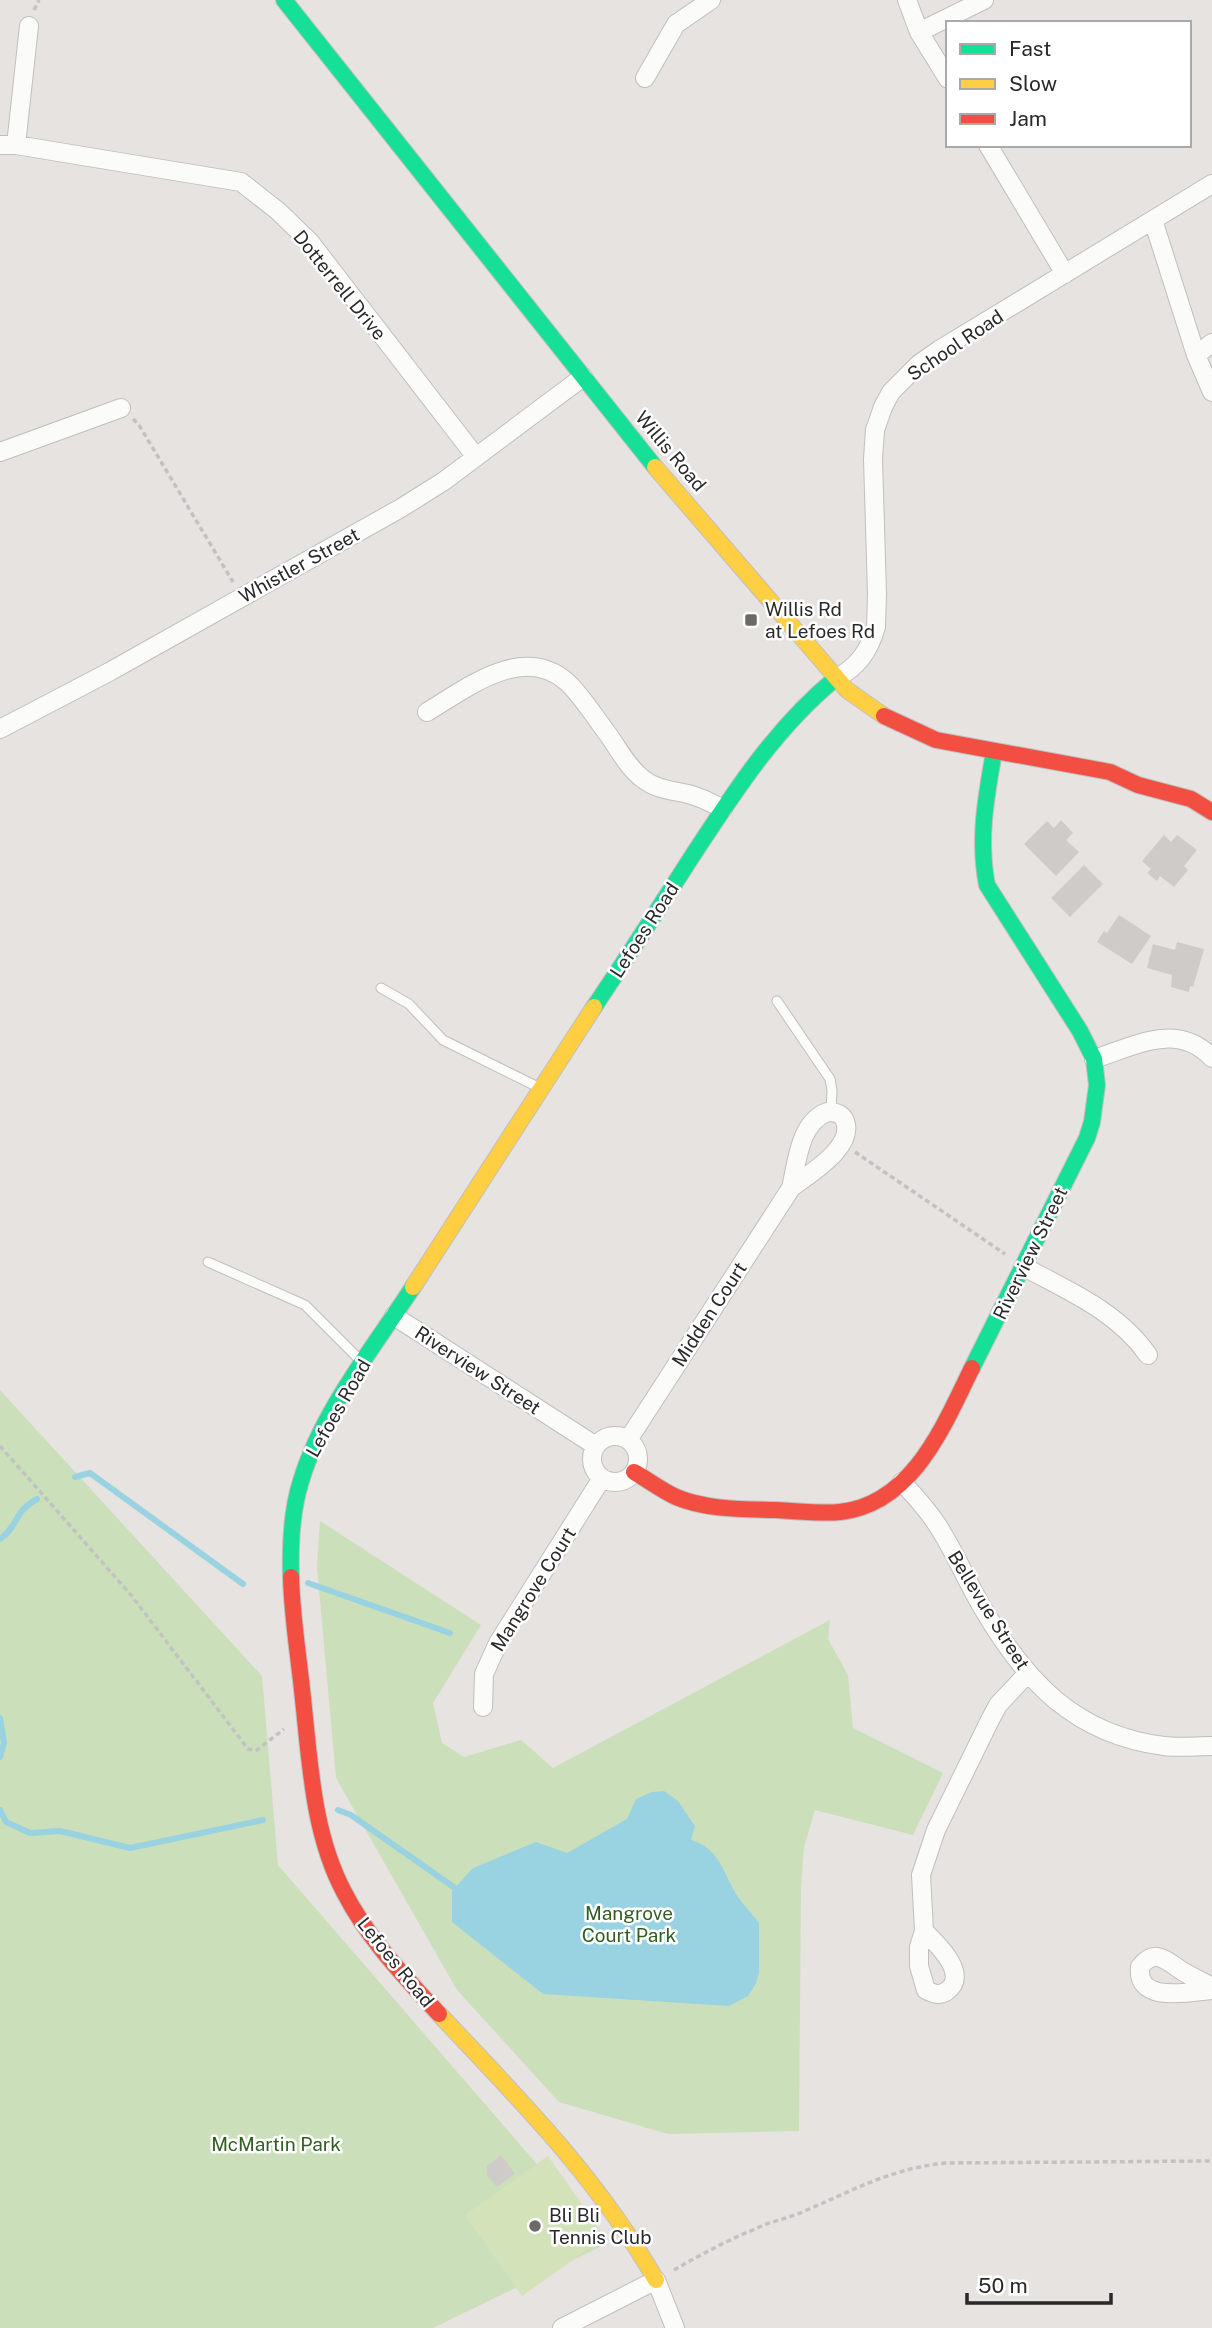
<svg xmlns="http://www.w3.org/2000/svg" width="1212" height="2328" viewBox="0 0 1212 2328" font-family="'Public Sans',sans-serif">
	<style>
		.green { fill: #cbdfbb }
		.pitch { fill: #d4e2ba }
		.water { fill: #99d2e1 }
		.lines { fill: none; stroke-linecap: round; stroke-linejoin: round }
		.stream { stroke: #99d2e1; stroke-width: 6 }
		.building { fill: #cecbc9 }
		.lane-casing { stroke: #c0bfc0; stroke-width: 11 }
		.street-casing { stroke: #c0bfc0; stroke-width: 20 }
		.fast-casing { stroke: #c0bfc0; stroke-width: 18 }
		.slow-casing { stroke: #c0bfc0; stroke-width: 18 }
		.jam-casing { stroke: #c0bfc0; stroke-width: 18 }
		.path { stroke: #c3c2c2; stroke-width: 3.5; stroke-dasharray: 5 3.5; stroke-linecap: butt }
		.lane { stroke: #fbfbfa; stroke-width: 9 }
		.street { stroke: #fbfbfa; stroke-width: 18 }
		.fast { stroke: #16e098; stroke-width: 16 }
		.slow { stroke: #ffcf43; stroke-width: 16 }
		.jam { stroke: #f24e42; stroke-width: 16 }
		.poi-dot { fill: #6b6a69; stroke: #fff; stroke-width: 2.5 }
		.labels { text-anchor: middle; stroke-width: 5; stroke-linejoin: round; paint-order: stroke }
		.street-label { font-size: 19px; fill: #292929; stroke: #fff }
		.poi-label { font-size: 19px; fill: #292929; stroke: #fff; text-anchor: start }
		.park-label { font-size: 19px; fill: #305e20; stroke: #fff }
	</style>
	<rect width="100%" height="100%" fill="#e6e3e0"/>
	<path class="green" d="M0 1390 262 1676 278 1865 606 2244 433 2328H0Z
		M320 1521 481 1625 433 1703 442 1743 464 1757 521 1740 553 1768 830 1620 828 1639 848 1675 853 1728 943 1773 913 1835 815 1810 804 1847 801 1886 799 2131 668 2134 559 2102 457 1990 336 1778 317 1567Z"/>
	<path class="pitch" d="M548 2156 605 2237 522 2296 465 2215Z"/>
	<path class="water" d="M664 1791 678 1801 695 1826 691 1840C721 1849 723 1874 738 1897 744 1906 753 1914 759 1923V1973L755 1985 748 1996 729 2006 543 1994 452 1922V1891L473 1868 536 1842 567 1853 627 1819 636 1799 652 1792Z"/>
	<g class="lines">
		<path class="stream" d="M75 1477 90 1473 243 1584
			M0 1539C18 1527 14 1511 37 1499
			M308 1583 450 1633
			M0 1718 4 1743 0 1757
			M0 1810 6 1822 30 1833 60 1831 130 1848 263 1820
			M338 1810 351 1815 455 1888"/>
	</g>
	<path class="building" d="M1061 820 1073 833 1066 840 1079 852 1056 876 1024 844 1047 821 1054 828Z
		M1164 835 1171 842 1177 835 1197 850 1184 866 1188 870 1174 887 1160 876 1157 881 1147 873 1151 869 1142 861Z
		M1084 865 1103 884 1070 917 1051 898Z
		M1119 915 1151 936 1132 964 1097 942 1104 931 1107 933Z
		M1177 942 1204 949 1193 987 1190 986 1189 992 1171 987 1172 975 1147 968 1153 944 1175 950Z
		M501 2155 515 2174 497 2187 487 2175V2166Z"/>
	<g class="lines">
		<defs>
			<path id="lane" d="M381 988 409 1004 443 1040 540 1088
				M777 1001 830 1079 832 1090 831 1112
				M208 1262 305 1305 362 1362"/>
			<path id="street" d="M907 0 919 32 948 79
				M919 32 984 0
				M645 78 676 24 711 0
				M0 145H16L241 182 278 211 310 242 476 457
				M16 145 29 26
				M988 145 1065 274
				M1153 220 1196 355 1212 392
				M1196 355 1212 343
				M0 452 121 408
				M835 679C858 667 869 651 876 627L877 594 873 459 875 430 883 407 891 392 919 364 939 350 1212 184
				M427 712C467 688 523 643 567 682 582 696 594 716 607 733 618 748 628 768 643 779 657 790 672 790 688 794 701 797 712 803 723 809
				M0 729 109 672 401 508 444 481 583 377
				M1094 1059C1135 1046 1177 1021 1212 1058
				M1024 1267C1069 1291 1118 1312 1148 1355
				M394 1316 596 1446
				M592 1459a23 23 0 1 1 46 0a23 23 0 1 1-46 0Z
				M628 1440 791 1188C797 1163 799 1123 827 1112 835 1112 842 1113 845 1121 855 1148 807 1175 791 1188
				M902 1482C914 1495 926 1508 936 1523 954 1550 966 1580 982 1607 1025 1681 1075 1735 1164 1746 1180 1748 1196 1746 1212 1746
				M483 1707 484 1674 498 1643 602 1478
				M924 1931C936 1943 970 1974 947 1991 939 1996 934 1994 926 1990L919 1966V1947L924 1931 921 1875 936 1830 991 1718 998 1705 1027 1674
				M1212 1987C1202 1981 1192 1977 1182 1971 1167 1961 1155 1947 1140 1967 1136 2004 1189 1992 1212 1990
				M562 2328 656 2280 675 2328"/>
			<path id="fast" d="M284 0 655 467
				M594 1007C627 958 659 908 691 858 733 794 775 728 835 679
				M972 1368 1087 1138 1092 1122 1097 1085 1094 1059 1080 1031 987 885C978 840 986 797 994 752
				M291 1577C290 1545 291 1512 301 1481 322 1411 374 1347 413 1287"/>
			<path id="slow" d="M655 467 847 690 884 716
				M413 1287 594 1007
				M439 2014C520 2100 597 2177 656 2280"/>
			<path id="jam" d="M884 716 936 740 1110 772 1138 785 1191 799 1212 812
				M634 1472C648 1480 661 1490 676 1497 707 1510 743 1509 776 1510 797 1511 820 1514 840 1512 913 1504 944 1425 972 1368
				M291 1577C292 1618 299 1658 303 1699 310 1763 313 1834 344 1892 368 1939 404 1976 439 2014"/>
		</defs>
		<use href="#lane" class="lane-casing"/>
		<use href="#street" class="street-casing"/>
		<use href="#fast" class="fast-casing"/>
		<use href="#slow" class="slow-casing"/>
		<use href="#jam" class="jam-casing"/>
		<path class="path" d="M34 10 39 0
			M133 419 139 425 233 582
			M855 1152 1005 1254
			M0 1446 131 1595 248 1749 257 1750 284 1729
			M674 2270C700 2255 726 2241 755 2229 769 2222 785 2219 800 2213 850 2192 891 2168 946 2163L1212 2161"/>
		<use href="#lane" class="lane"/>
		<use href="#street" class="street"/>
		<use href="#fast" class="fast"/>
		<use href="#slow" class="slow"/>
		<use href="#jam" class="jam"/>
	</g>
	<g class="poi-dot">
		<rect x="744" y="613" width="14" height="14" rx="3.5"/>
		<circle cx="535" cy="2226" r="7"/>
	</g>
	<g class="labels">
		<g class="street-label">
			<text transform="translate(340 285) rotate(51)" y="7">Dotterrell Drive</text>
			<text transform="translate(955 345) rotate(-34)" y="7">School Road</text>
			<text transform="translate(671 451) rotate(50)" y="7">Willis Road</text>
			<text transform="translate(299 565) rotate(-29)" y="7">Whistler Street</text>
			<text transform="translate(644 930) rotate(-57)" y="7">Lefoes Road</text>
			<text transform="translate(1030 1253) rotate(-64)" y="7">Riverview Street</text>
			<text transform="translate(709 1314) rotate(-57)" y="7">Midden Court</text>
			<text transform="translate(478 1370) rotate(33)" y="7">Riverview Street</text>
			<text transform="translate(338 1408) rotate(-60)" y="7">Lefoes Road</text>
			<text transform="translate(533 1589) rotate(-58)" y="7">Mangrove Court</text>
			<text transform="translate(989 1610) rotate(58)" y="7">Bellevue Street</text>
			<text transform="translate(396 1962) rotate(51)" y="7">Lefoes Road</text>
		</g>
		<g class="poi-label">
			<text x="765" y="616">Willis Rd<tspan x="765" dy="22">at Lefoes Rd</tspan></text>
			<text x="549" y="2222">Bli Bli<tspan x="549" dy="22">Tennis Club</tspan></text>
		</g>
		<g class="park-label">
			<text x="629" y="1920">Mangrove<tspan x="629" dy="22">Court Park</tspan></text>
			<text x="276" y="2151">McMartin Park</text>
		</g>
	</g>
	<rect x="946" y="21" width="245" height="126" fill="#ffffff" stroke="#a9a9a9" stroke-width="2"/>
	<rect x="960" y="44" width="35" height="10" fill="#16e098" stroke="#a9a9a9" stroke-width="2"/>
	<text x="1009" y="56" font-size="21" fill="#292929">Fast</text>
	<rect x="960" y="79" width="35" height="10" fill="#ffcf43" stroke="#a9a9a9" stroke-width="2"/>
	<text x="1009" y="91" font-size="21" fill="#292929">Slow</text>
	<rect x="960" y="114" width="35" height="10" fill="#f24e42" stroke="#a9a9a9" stroke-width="2"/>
	<text x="1009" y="126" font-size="21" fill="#292929">Jam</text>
	<path d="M967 2293v10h144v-10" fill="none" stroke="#292929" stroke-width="3.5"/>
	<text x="978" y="2293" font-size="21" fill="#292929" stroke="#ffffff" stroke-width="5" paint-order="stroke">50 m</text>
</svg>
